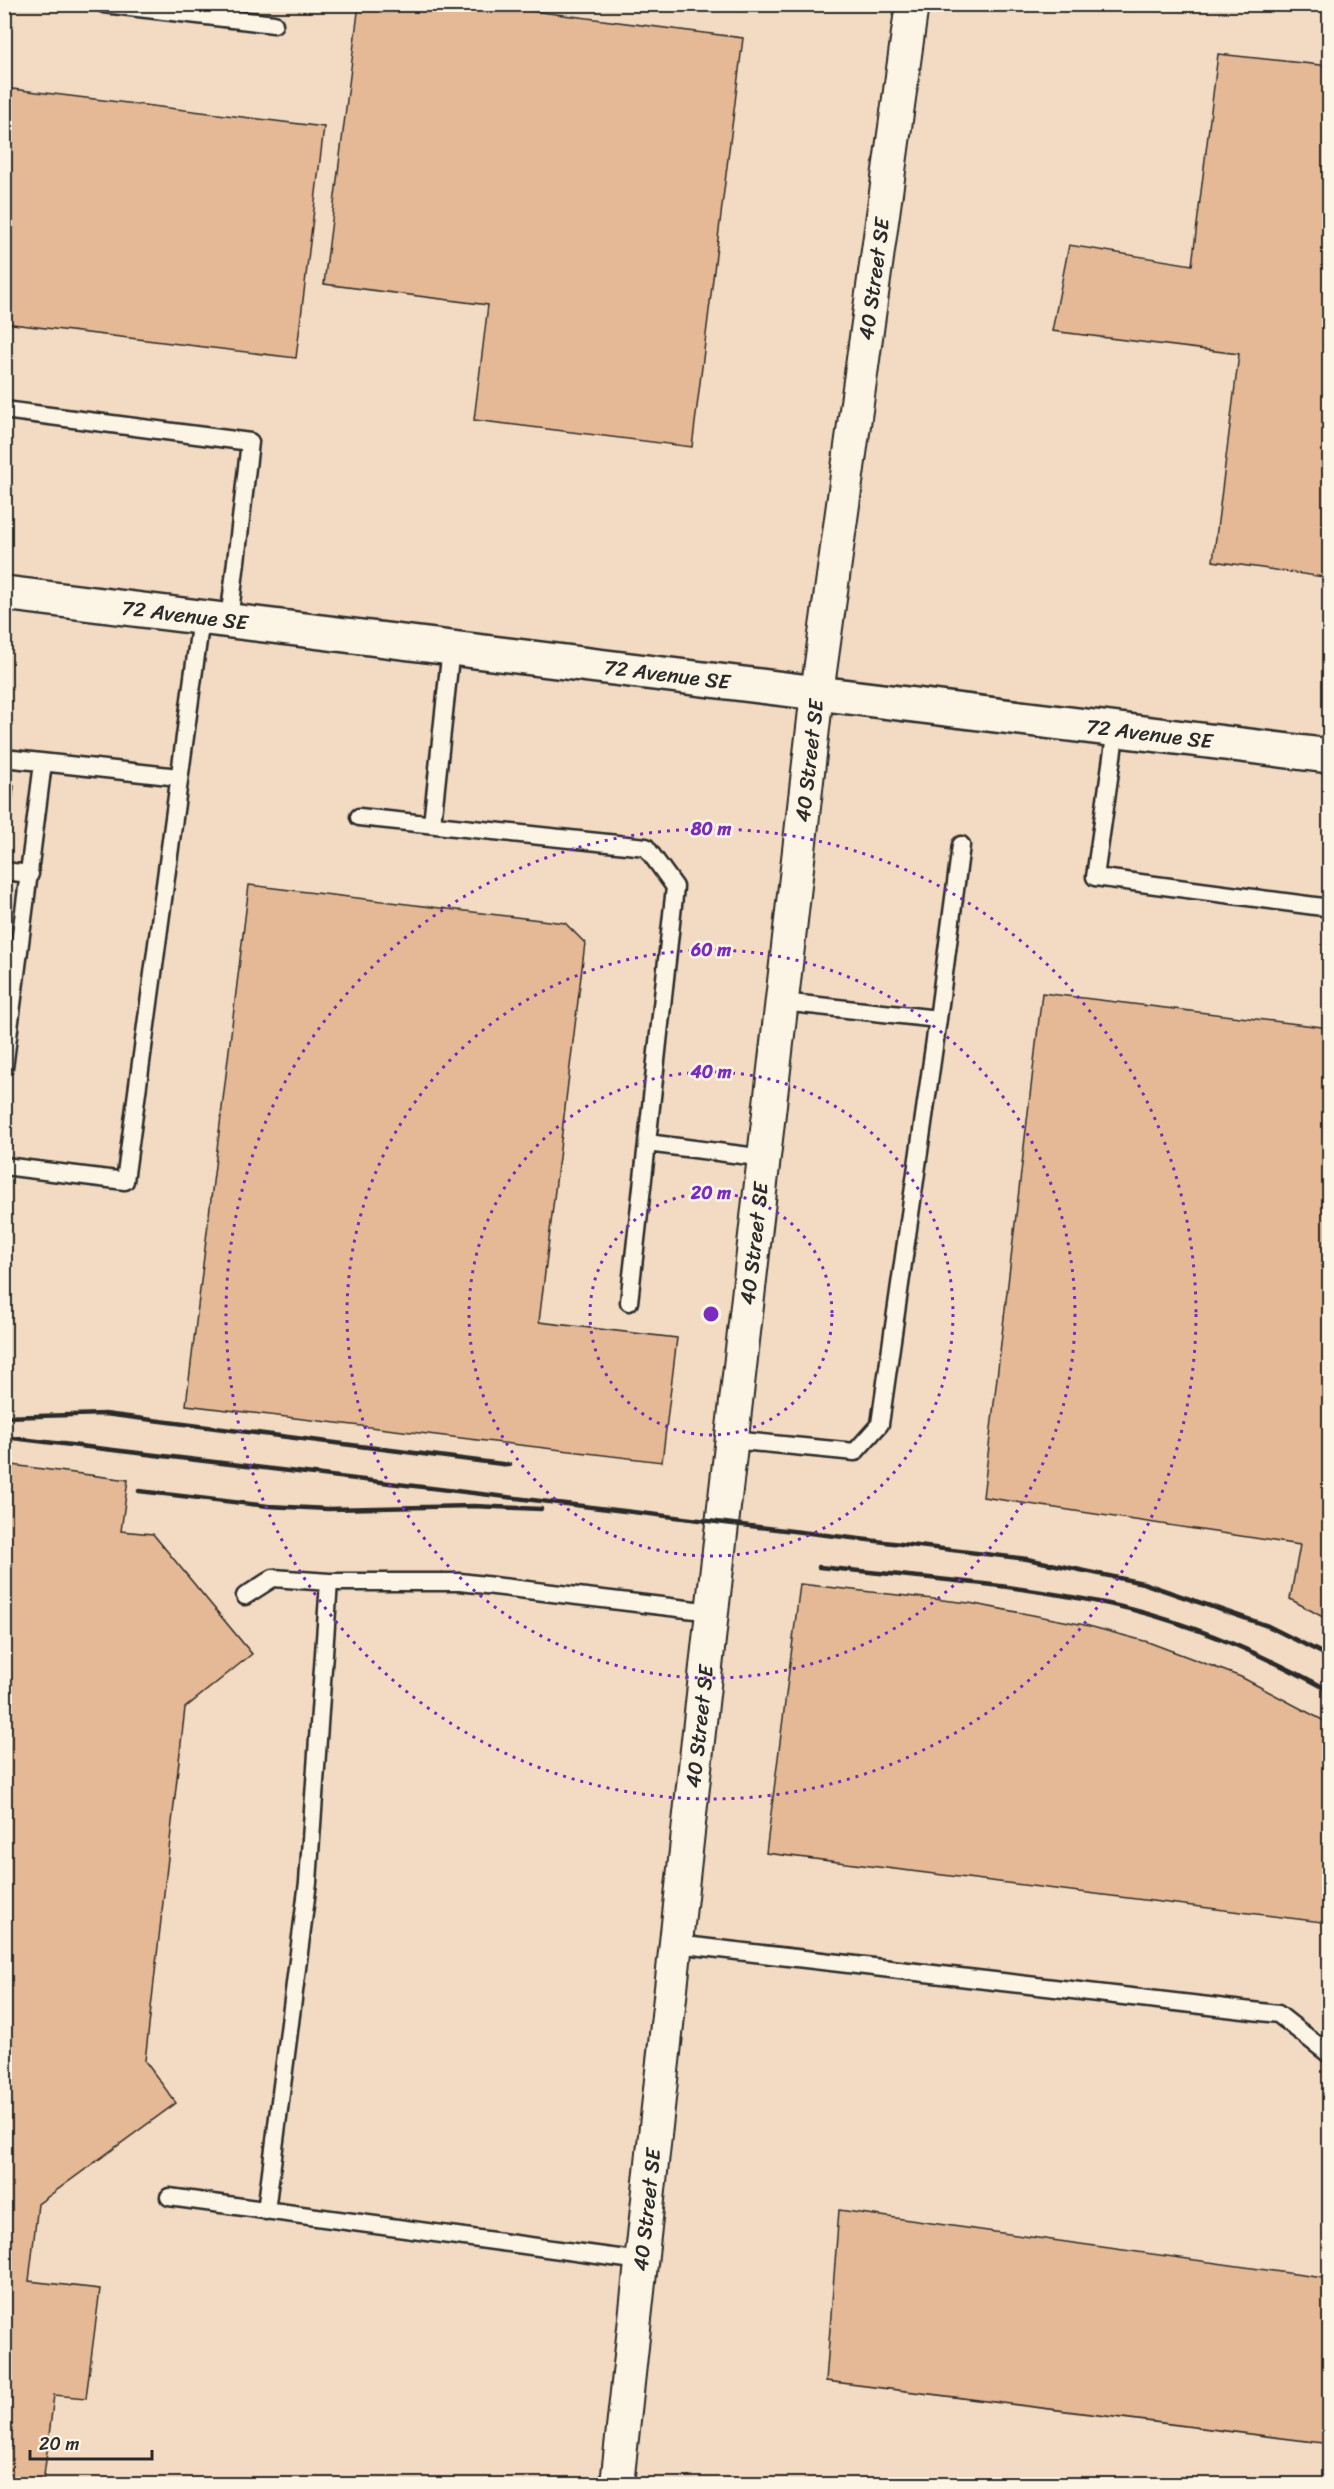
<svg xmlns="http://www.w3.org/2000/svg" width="1334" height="2489" viewBox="0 0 1334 2489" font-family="Sriracha,sans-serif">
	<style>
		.built { fill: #f2dbc2 }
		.building { fill: #e5b995; stroke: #2b2b2b; stroke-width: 1.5 }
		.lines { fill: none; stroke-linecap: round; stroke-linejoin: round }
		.service-casing { stroke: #2b2b2b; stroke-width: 21 }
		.minor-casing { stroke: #2b2b2b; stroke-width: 36 }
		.tertiary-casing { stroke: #2b2b2b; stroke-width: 38 }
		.service { stroke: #fcf5e5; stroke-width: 16 }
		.minor { stroke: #fcf5e5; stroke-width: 32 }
		.tertiary { stroke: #fcf5e5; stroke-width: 33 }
		.rail { stroke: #2b2b2b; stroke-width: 4.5 }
		.ring { fill: none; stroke: #7b2cbf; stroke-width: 3; stroke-dasharray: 3 6 }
		.labels { text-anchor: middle; stroke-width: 5; stroke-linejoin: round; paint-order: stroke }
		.street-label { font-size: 21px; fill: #2b2b2b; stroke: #fcf5e5 }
		.centre { fill: #7b2cbf; stroke: #fcf5e5; stroke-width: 3 }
		.ring-label { font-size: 18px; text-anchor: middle; font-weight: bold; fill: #7b2cbf; stroke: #fcf5e5; stroke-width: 5; stroke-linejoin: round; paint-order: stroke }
	</style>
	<rect width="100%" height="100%" fill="#f7e9d5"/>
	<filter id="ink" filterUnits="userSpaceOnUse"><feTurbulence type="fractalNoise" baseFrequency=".0167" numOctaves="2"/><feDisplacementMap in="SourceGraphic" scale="12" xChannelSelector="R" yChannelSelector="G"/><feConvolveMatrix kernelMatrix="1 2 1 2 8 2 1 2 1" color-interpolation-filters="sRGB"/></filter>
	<g filter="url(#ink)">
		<path class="built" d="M5 5H1329V2484H5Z"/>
		<path class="building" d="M359 4H477L743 38 692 447 474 420 488 305 324 284Z
			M1218 54 1330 66V578L1213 561 1239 354 1052 331 1069 245 1192 265Z
			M4 88 324 127 296 358 4 323Z
			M4 785 14 786 9 827 4 826Z
			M249 885 565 923 585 943 539 1322 677 1338 662 1462 186 1405Z
			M1042 993 1330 1028V1621L1290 1599 1300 1545 983 1497Z
			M4 1464 128 1480 121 1531 153 1534 252 1654 185 1708 145 2061 176 2103 38 2204 29 2281 100 2289 86 2398 54 2395 43 2484H4Z
			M800 1584 969 1603 1085 1625 1148 1642 1241 1677 1330 1724V1923L766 1853Z
			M839 2210 1330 2279V2444L826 2381Z"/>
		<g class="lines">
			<defs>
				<path id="service" d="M104 4 274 24
					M4 410 250 442 229 621
					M1116 729 1095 877 1330 908
					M4 758 179 777
					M359 817 646 847 675 887 647 1143
					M432 824 451 648
					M4 871 30 874
					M938 1019 961 845
					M4 1068 43 763
					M4 1166 125 1181 201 618
					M629 1302 647 1143 765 1158
					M731 1440 855 1452 880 1424 938 1019 782 1002
					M329 1582H460L712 1612
					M245 1596 273 1578 329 1582 308 1882 266 2211
					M676 1944 1278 2014 1330 2055
					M169 2197 641 2261"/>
				<g id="minor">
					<path id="s1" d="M617 2484 712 1612 817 693 912 4"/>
				</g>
				<g id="tertiary">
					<path id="s2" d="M4 593 1330 756"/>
				</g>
			</defs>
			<use href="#service" class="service-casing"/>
			<use href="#minor" class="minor-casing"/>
			<use href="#tertiary" class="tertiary-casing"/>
			<use href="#service" class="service"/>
			<use href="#minor" class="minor"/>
			<use href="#tertiary" class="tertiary"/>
			<path class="rail" d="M4 1417 105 1414 510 1465
				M4 1437 1027 1559 1143 1583 1268 1626 1330 1657
				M139 1491 268 1506 328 1509 474 1506 541 1509
				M819 1567C916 1577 1014 1584 1109 1604 1186 1621 1261 1653 1330 1691"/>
		</g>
	</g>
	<g class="ring">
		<circle cx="711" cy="1314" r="121"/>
		<circle cx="711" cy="1314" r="242"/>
		<circle cx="711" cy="1314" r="364"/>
		<circle cx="711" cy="1314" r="485"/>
	</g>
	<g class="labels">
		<g class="street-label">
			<text dy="7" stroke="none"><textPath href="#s1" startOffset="2220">40 Street SE</textPath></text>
			<text dy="7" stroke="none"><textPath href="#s2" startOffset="182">72 Avenue SE</textPath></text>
			<text dy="7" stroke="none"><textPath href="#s2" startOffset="668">72 Avenue SE</textPath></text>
			<text dy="7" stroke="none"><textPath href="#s2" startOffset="1154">72 Avenue SE</textPath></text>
			<text dy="7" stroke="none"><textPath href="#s1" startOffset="1734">40 Street SE</textPath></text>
			<text dy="7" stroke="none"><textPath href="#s1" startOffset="1248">40 Street SE</textPath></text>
			<text dy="7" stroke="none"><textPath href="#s1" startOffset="762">40 Street SE</textPath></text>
			<text dy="7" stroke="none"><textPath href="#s1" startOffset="276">40 Street SE</textPath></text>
		</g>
	</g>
	<circle cx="711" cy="1314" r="9" class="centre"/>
	<g class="ring-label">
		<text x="711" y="835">80 m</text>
		<text x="711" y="956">60 m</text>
		<text x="711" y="1078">40 m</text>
		<text x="711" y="1199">20 m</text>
	</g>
	<rect width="1334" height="2489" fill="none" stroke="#fcf5e5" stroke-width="24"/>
	<rect x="12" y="12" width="1310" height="2465" fill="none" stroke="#2b2b2b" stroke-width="2" filter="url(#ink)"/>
	<path d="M30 2450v9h122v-9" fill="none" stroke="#2b2b2b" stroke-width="3"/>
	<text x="39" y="2450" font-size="18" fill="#2b2b2b" stroke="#fcf5e5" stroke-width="4.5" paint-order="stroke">20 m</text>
</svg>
